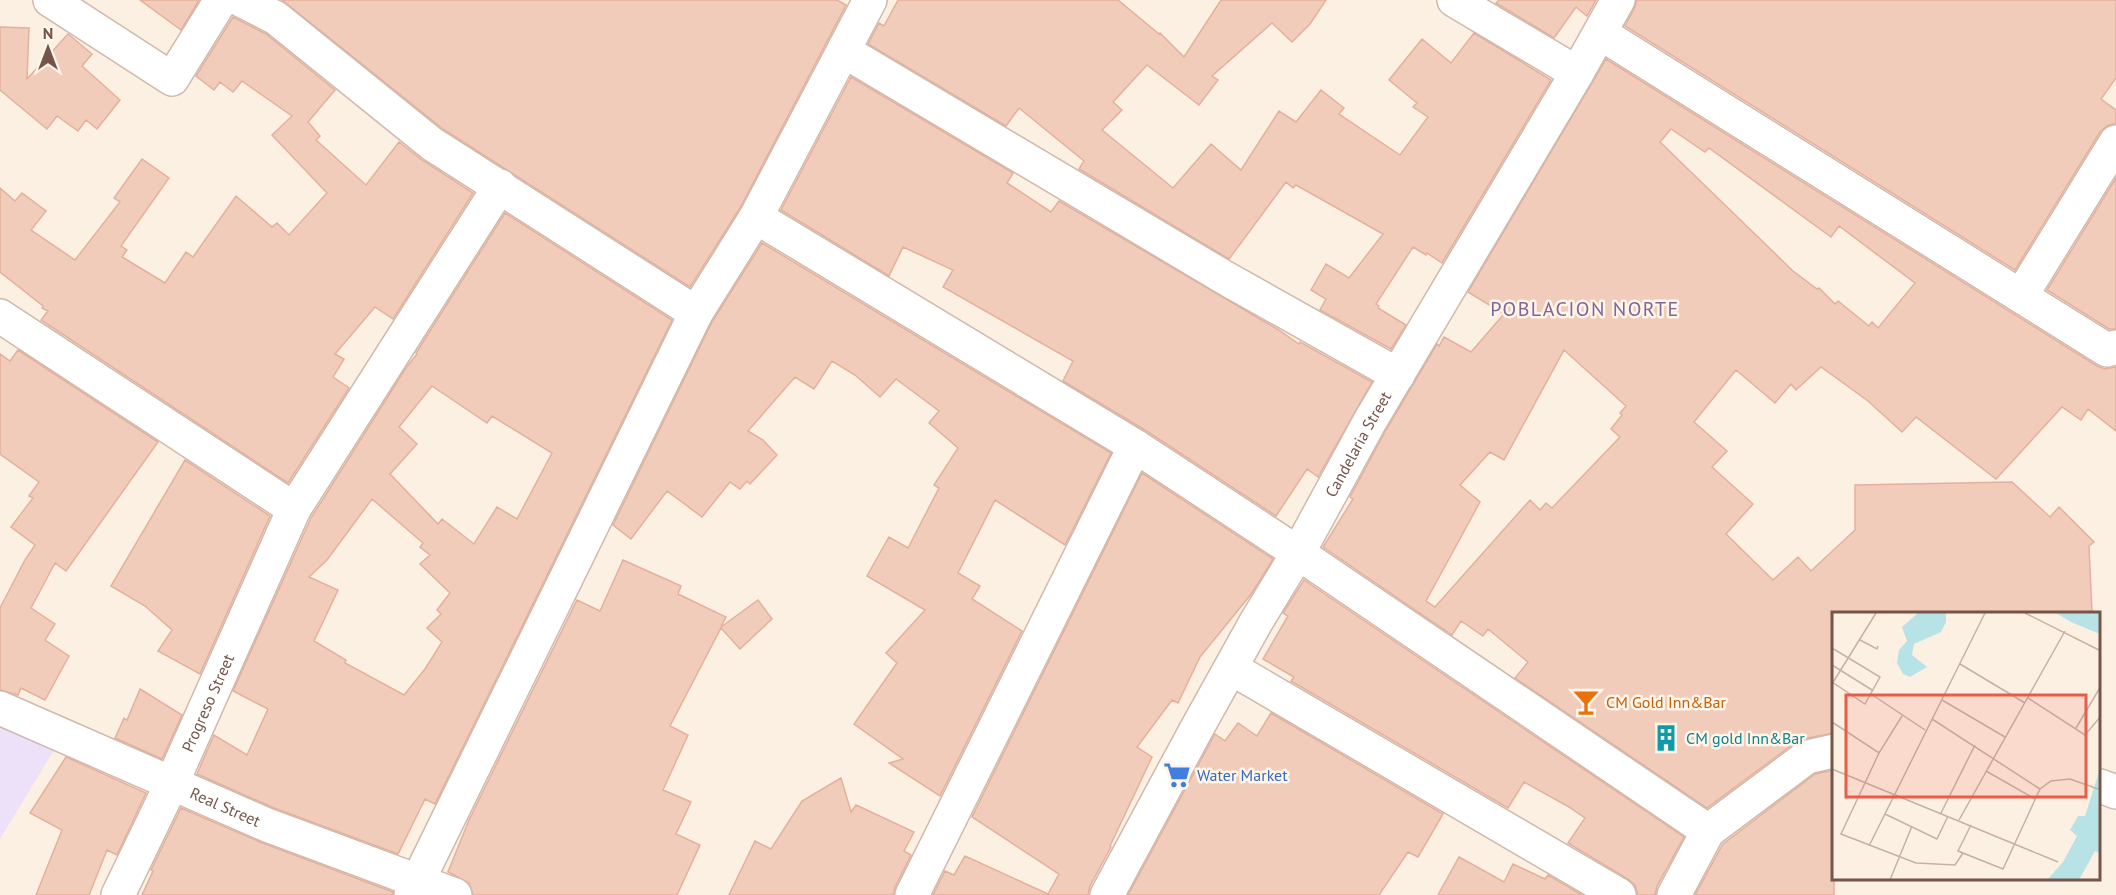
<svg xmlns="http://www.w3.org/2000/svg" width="2116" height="895" viewBox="0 0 2116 895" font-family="'PT Sans',sans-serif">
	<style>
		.education { fill: #ede0f9 }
		.building { fill: #f2ccba; stroke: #e5b09b; stroke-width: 1.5; fill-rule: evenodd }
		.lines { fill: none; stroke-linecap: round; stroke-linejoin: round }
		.minor-casing { stroke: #d0b9ad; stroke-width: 36 }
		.minor { stroke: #fff; stroke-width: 33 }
		.labels { text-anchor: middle; stroke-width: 5; stroke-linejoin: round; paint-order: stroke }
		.street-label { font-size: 16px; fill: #755549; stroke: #fff5e9 }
		.food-label { font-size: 16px; fill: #c56008; stroke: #fff5e9; text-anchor: start }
		.culture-label { font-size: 16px; fill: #0d838f; stroke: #fff5e9; text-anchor: start }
		.shop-label { font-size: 16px; fill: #366cbe; stroke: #fff5e9; text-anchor: start }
		.quarter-label { font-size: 20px; letter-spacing: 1.5px; fill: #826498; stroke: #fff5e9 }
		.inset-road { fill: none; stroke: #c6b2a5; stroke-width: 1.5 }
		.view { fill: #e85d47; fill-opacity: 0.15; stroke: #e85d47; stroke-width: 3 }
		.inset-edge { fill: none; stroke: #755549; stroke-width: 3 }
	</style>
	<rect width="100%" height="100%" fill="#fcf0e3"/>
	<path class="education" d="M0 718 57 745 0 839Z"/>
	<path class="building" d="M140 0H199L181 30Z
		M282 0H837L846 5 740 208 690 287 443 129Z
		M898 0H1118L1159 34 1160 33 1184 57 1221 0H1326L1310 24 1292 42 1272 23 1212 76 1218 80 1199 105 1147 65 1113 102 1122 110 1102 130 1173 188 1211 144 1241 170 1279 111 1296 122 1321 90 1344 108 1339 114 1400 155 1428 117 1413 107 1417 103 1389 80 1422 39 1451 63 1474 33 1551 80 1442 263 1427 253 1426 255 1413 247 1376 304 1379 306 1378 308 1406 325 1391 349 1320 310 1326 299 1311 290 1326 264 1349 278 1383 234 1296 185 1293 188 1286 182 1229 259 1079 169 1084 161 1019 108 1006 126 868 44 879 23 884 26Z
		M1499 0H1596L1587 16 1576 7 1554 38 1496 3Z
		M1637 0H2116V78L2101 99 2116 110V123L2107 126 2100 132 2015 270 1625 26 1634 9Z
		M233 17 266 34 335 90 308 122 320 136 316 140 366 185 399 142 422 160 473 193 393 319 375 307 335 354 344 359 333 377 349 388 288 483 41 320 48 311 42 308 43 306 0 272V188L15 201 22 193 46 211 31 230 75 260 120 202 114 198 142 159 169 178 121 246 127 250 122 257 165 283 186 252 193 257 236 196 272 227 277 223 289 235 327 193 272 135 292 116 242 81 233 92 220 82 214 90 196 76Z
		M0 27 29 28 27 79 68 34 92 54 82 66 120 100 97 129 86 120 78 131 57 116 47 129 0 90Z
		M1606 59 2097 366 2105 369 2116 367V431L2088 409 2081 420 2062 407 1996 479 1916 417 1902 432 1868 401 1821 367 1796 390 1791 384 1775 403 1736 370 1694 422 1727 451 1712 467 1753 504 1726 534 1773 580 1798 557 1811 571 1855 530V485L2012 482 2050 517 2059 507 2094 542 2089 546 2092 613H1834V733L1803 739 1796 742 1707 808 1515 678 1528 662 1488 629 1483 636 1461 621 1452 635 1323 547 1353 499 1350 497 1386 430 1437 344 1439 346 1444 337 1471 352 1504 314 1468 292ZM1671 129 1705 152 1709 148 1831 237 1839 226 1915 283 1878 328 1872 322 1869 326 1838 301 1835 304 1819 288 1817 289 1793 271 1660 142ZM1564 350 1626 406 1620 413 1622 415 1611 429 1620 437 1552 508 1546 503 1540 510 1530 500 1435 607 1426 601 1480 502 1460 485 1490 452 1504 460Z
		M851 77 1013 173 1007 183 1051 212 1059 201 1277 329 1299 344 1300 342 1372 382 1318 477 1307 469 1276 516 1145 430 1063 381 1073 361 943 287 953 270 903 247 889 276 781 210Z
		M2116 178V329H2109L2047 290Z
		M505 213 672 320 435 804 425 799 398 854 274 808 197 774 214 735 247 755 268 709 233 691 311 518 406 368 417 354 416 353ZM432 386 487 423 492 416 552 453 517 519 497 507 474 544 442 519 438 524 390 474 417 444 399 427ZM372 499 423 543 420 547 430 555 420 564 450 593 437 610 441 614 427 628 442 642 425 669 404 695 345 663 346 660 314 641 338 590 309 577 327 560Z
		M762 243 1111 453 1065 545 995 500 958 573 980 586 972 599 1022 631 940 796 889 763 903 759 854 724 897 663 886 653 925 610 867 576 889 537 908 548 939 488 934 485 958 448 929 423 939 411 896 379 880 397 855 375 832 361 814 389 795 377 748 431 763 440 777 455 750 484 747 481 740 489 730 482 702 517 667 491 631 539 613 525 712 322Z
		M18 350 158 442 66 571 55 563 31 608 55 624 45 640 69 656 45 700 21 688 18 695 0 690V608L25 560 35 545 11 527 33 498 29 496 39 482 0 454V354L10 361Z
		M185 460 270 516 200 674 158 651 172 630 145 606 111 586Z
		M1142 473 1273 559 1252 593 1200 657 1178 703 1172 700 1137 747 1152 757 1110 846 1111 847 1090 886 1088 895H933L945 871 954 875 965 856 1048 894 1059 874 972 817Z
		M623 560 681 586 678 594 726 617 721 627 758 600 772 619 740 649 721 628 670 726 688 735 663 790 691 802 676 834 700 845 677 895H473L469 883 448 872 469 820 577 600 600 611Z
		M1304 580 1684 837 1657 886 1655 895H1638L1635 885 1628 879 1568 843 1585 818 1569 807 1524 782 1508 808 1291 681 1294 677 1263 659 1288 616 1283 613Z
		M140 689 182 715 162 759 115 738 124 718 127 720Z
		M1271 713 1443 814 1418 857 1408 852 1379 895H1128L1215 734 1225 741 1238 723 1257 736Z
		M66 757 146 793 117 855 107 850 89 895H36L62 830 30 813Z
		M1834 770V895H1695L1723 844 1815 774Z
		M841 778 851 812 856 805 914 832 904 851 911 855 895 887 893 895H729L755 841 771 849 802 801Z
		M181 808 260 842 393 892 392 895H142L153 871 151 870Z
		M1459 857 1504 882 1513 864 1545 879 1548 875 1582 895H1438Z"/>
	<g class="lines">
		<defs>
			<g id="minor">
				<path d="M50 0 172 79 221 0"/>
				<path d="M241 0 276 18 432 144 696 313"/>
				<path d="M1454 0 1577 73"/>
				<path d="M1600 33 2107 350 2116 347"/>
				<path d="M844 51 1227 279 1398 375"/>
				<path d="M756 217 1135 446 1298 553 1708 831"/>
				<path d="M2021 296 2116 142"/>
				<path d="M0 316 294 509 500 186"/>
				<path d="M1231 668 1619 895"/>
				<path id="s1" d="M0 708 267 825 455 895"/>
				<path d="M2100 786 2116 792"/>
				<path id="s2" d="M118 895 171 785 294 509"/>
				<path d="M411 895 696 313 756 217 870 0"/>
				<path d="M912 895 1135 446"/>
				<path id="s3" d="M1107 895 1196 730 1256 622 1298 553 1370 421 1577 73 1618 0"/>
				<path d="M1674 895 1708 831 1807 757 1834 751"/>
			</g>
		</defs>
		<use href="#minor" class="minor-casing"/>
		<use href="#minor" class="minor"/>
	</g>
	<defs>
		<symbol id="bar-bare" viewBox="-9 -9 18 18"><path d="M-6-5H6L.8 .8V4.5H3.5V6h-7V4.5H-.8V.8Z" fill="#e8710a" stroke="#fff5e9" stroke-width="2.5" paint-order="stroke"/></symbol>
		<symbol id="building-bare" viewBox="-9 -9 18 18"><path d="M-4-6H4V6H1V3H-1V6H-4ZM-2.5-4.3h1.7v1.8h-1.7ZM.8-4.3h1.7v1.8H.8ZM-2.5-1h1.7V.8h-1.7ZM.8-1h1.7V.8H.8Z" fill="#0f9aa8" stroke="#fff5e9" stroke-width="2.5" paint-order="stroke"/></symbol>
		<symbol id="supermarket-bare" viewBox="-9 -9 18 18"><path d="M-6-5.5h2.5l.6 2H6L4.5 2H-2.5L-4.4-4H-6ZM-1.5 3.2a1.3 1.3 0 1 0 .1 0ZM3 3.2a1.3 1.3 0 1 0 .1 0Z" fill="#3f7fe0" stroke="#fff5e9" stroke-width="2.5" paint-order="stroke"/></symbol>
	</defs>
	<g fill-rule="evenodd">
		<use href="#bar-bare" x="1567" y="683" width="38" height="38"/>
		<use href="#building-bare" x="1647" y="719" width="38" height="38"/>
		<use href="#supermarket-bare" x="1158" y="756" width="38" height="38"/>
	</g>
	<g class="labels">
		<g class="street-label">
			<text dy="6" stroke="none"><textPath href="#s3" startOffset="516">Candelaria Street</textPath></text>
			<text dy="6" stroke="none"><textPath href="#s2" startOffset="212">Progreso Street</textPath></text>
			<text dy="6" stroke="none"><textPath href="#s1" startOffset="246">Real Street</textPath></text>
		</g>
		<g class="food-label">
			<text x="1606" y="708">CM Gold Inn&amp;Bar</text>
		</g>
		<g class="culture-label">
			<text x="1686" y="744">CM gold Inn&amp;Bar</text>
		</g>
		<g class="shop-label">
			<text x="1197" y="781">Water Market</text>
		</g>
		<g class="quarter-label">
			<text x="1585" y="316">POBLACION NORTE</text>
		</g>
	</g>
	<g transform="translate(1832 612)">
		<rect width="268" height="268" fill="#fcf0e3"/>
		<path d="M86 1H114V10L109 20 82 32 80 43 95 55 78 65 71 62 65 51 67 38 75 29 70 15ZM224 1H268V22L239 10ZM268 157V241L263 239 247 268H215L231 250 245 224 238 218 246 204H253Z" fill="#b7e3e6"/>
		<path class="inset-road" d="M193 1 269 39M28 28 45 37 46 34M0 36 48 65 33 92 0 70M128 52 193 91M0 53 40 78M0 72 44 1M39 82 93 118M196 86 253 123 269 104M110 88 173 125M100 107 208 177M0 110 47 141 70 104M244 116 269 74M47 141 9 222 84 251 123 253 131 241M0 157 226 250M154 159 203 187M109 201 143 133M53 202 105 227 116 204M127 208 233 19M139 213 126 239 171 257 208 177 219 169 238 167 269 178M37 234 153 1M58 268 80 214"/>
		<path class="view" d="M14 83H254V185H14Z"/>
		<rect width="268" height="268" class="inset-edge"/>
	</g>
	<g transform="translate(48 48)" stroke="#fff5e9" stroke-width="4.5" paint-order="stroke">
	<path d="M0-4.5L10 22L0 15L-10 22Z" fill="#755549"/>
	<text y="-9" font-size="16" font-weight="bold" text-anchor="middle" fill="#755549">N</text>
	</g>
</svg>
